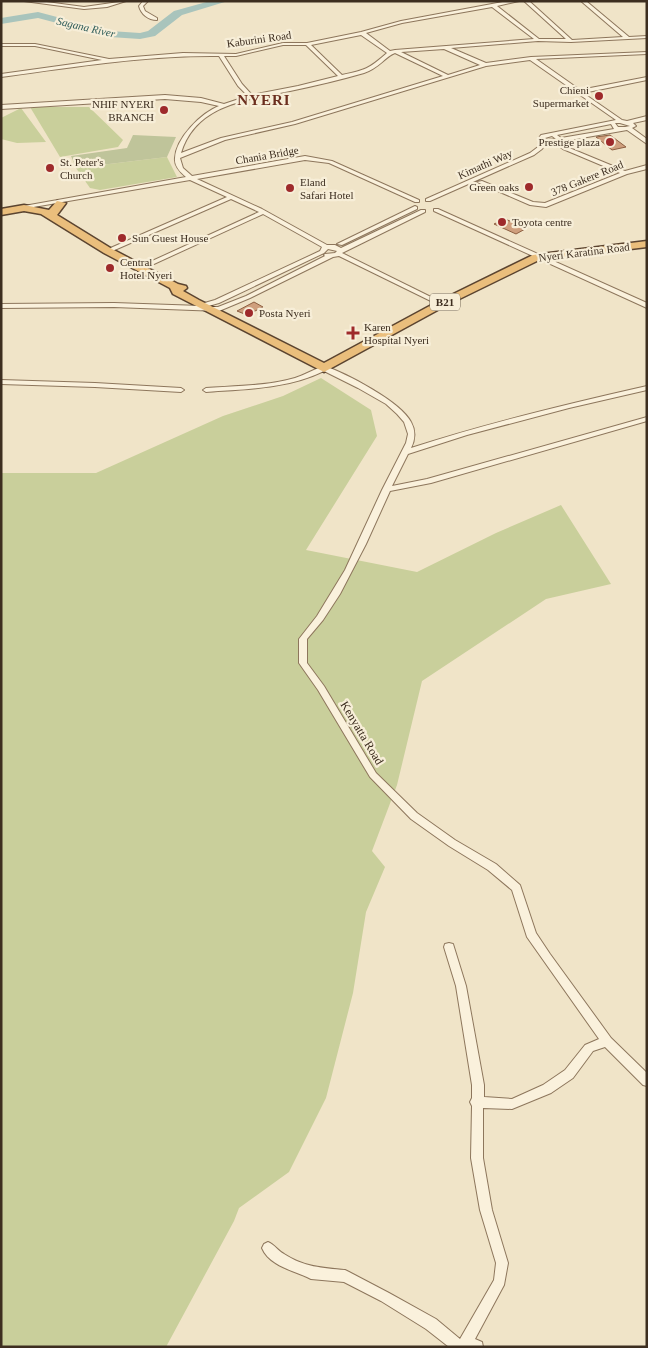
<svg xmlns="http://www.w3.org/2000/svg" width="648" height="1348" viewBox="0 0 648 1348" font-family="Georgia,serif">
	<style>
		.green { fill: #c9cf9b }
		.cemetery { fill: #bfc49a }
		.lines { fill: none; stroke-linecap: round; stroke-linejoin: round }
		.river { fill: #a9c4bc; fill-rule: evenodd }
		.building { fill: #cf9f7d; stroke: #8d5f41 }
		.minor-casing { stroke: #8d765c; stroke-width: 2 }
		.trunk-casing { stroke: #5b4430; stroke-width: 3 }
		.minor { fill: #faf1dc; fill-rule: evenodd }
		.trunk { fill: #eabe7c; fill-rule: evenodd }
		.poi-dot { fill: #9e2a2b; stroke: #f7eed8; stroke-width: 2 }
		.labels { text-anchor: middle; stroke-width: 4.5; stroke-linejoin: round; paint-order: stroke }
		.far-water-label { font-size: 11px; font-style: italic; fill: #2f5d5a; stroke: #f7eed8 }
		.far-street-label { font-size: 11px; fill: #3d2e20; stroke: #f7eed8 }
		.far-poi-label { font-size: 11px; fill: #3d2e20; stroke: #f7eed8; text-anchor: start }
		.shield { fill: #f7eed8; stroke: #756857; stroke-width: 1 }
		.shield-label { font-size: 11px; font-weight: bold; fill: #3d2e20 }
		.street-label { font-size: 12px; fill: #3d2e20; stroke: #f7eed8 }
		.far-district-label { font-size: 15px; font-weight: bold; letter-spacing: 1px; fill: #6b2e1e; stroke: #f7eed8 }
	</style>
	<rect width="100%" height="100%" fill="#f0e4c8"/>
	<path class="green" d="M30 107H89L123 140 118 147 60 157Z
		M21 108 46 142 17 143 1 139V118Z
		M167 157 177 177 100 190 90 188 76 168Z
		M321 378 371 410 377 436 306 550 417 572 496 533 561 505 611 584 546 599 422 681 397 785 372 851 385 867 366 912 353 993 326 1098 289 1172 239 1208 234 1221 166 1347H1V473H96L223 416 283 396Z"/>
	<path class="cemetery" d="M133 135 176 137 167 157 76 168 71 156 127 148Z"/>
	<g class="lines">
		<path class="river" d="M210 1H228L182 15 155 36 140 39 110 37 38 18 1 24V18L38 12 110 31 140 33 148 31 174 11Z"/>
	</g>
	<path class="building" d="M610 135 626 147 612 150 596 137Z
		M505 219 527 228 516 234 494 224Z
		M254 302 263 307 247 315 237 311Z"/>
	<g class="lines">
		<defs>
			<path id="minor" d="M24 1H39L84 7 126 1 107 7 84 9Z
				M143 1H148L143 6 145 11 157 18V20C148 20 141 14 139 6Z
				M508 1H519L497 6 539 39H566L524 1H529L572 40 623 37 581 1H586L629 37 647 36V38L571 42 538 41 451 48 486 63 531 57 647 52V54L536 59 580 90 647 77V80L583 93 622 120 627 121 647 116V120L633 123 636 126 632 128 647 139V144L627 130 559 142 567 147 625 171 647 165V169L627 174 546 207 530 205 477 182 482 181 533 202 545 203 620 173 563 149 554 143H546L542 149 534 155 430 201H426V199L530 153 538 147 541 141 539 138 541 135 616 120 530 60 486 66 295 124 225 140 180 158 183 168 192 176 305 156 332 161 419 200V202H415L329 163 305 160 197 179 262 209 327 245H335L341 248 421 210H425V212L342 253 443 303V305H439L339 256 333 257 250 298 219 311 114 307 1 308V304L114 303 201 306V304L215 300 320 251 322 247 263 214 143 269H139V267L259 212 231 199 110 252H106V250L227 197 190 180 22 209 21 208 24 206 186 177C180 172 174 166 175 158 176 138 201 113 219 106L201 102 165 99 1 109V105L165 95 201 98 224 104 248 96 238 86 219 56C146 55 74 67 1 77V74L102 60 35 46H1V44H35L109 59 183 53 236 54 283 43H307L361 32 401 21ZM492 7 534 39 395 50 390 51 366 33 402 23ZM361 35 387 53C369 69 365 70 342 75L311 45ZM283 45H306L338 76 298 86 252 95 242 84 224 56H236ZM444 49 480 65 448 75 401 52ZM395 53 443 76 292 122 221 138 181 153C196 104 247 100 290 91 314 86 340 80 364 73 378 69 386 56 395 53ZM615 123H620L630 126 625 127H618ZM611 124 614 129 561 138 557 135ZM552 136 556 139 546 140 545 138ZM328 249 337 251 335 253 325 254 324 255 325 256 246 296 218 307H205L219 303 324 253Z
				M415 206 417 207V209L342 245 337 244Z
				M434 209H438L647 303V308L434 211Z
				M324 366C346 373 401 402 411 422 416 431 415 440 411 448 488 423 567 404 647 386V390L569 408 467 435 408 454 392 486 427 479 647 417V421L431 483 390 491 366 544 340 594 323 620 307 639V663L324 686 376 773 417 813 455 840 496 864 520 885 536 933 550 954 611 1038 647 1073V1086L643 1085 605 1047 593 1051 573 1078 551 1093 512 1109 483 1108V1158L492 1210 508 1263 504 1285 475 1339 482 1342 483 1347H449L426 1329 381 1301 344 1282 311 1279 307 1277C291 1270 269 1265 262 1248L264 1244 268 1242C275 1245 278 1251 284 1254 304 1267 322 1268 345 1270L349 1272 389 1293 436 1319 460 1339 494 1280 496 1263 480 1210 471 1158 472 1106 470 1102 472 1098V1085L456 986 444 947 445 944 449 943 453 944 466 986 484 1085V1097L512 1099 543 1085 565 1070 585 1045 599 1039 527 937 512 890 488 870 449 846 411 819 370 777 318 690 299 663V639L317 616 345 570 382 490 406 443 408 434 404 422 397 414 386 404 358 388 324 371C287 389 246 389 206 392L203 390 206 388C235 386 267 386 295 378 305 375 314 369 324 366Z
				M1 380 95 383 181 388 184 390 181 392 95 387 1 384Z"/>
			<path id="trunk" d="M57 201 66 203 57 215 112 249 178 284 186 286 187 288 183 291 199 300 324 363 437 302 533 255 647 241V247L539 260 445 306 324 372 173 294 170 288 104 253 41 214 24 211 1 215V209L24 205 49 210Z"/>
		</defs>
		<use href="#minor" class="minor-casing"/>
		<use href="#trunk" class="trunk-casing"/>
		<use href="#minor" class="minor"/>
		<use href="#trunk" class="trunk"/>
	</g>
	<g class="poi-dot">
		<circle cx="599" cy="96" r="5"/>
		<circle cx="164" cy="110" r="5"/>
		<circle cx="610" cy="142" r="5"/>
		<circle cx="50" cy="168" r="5"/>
		<circle cx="529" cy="187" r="5"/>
		<circle cx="290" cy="188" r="5"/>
		<circle cx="502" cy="222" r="5"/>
		<circle cx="122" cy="238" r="5"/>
		<circle cx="110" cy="268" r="5"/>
		<circle cx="249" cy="313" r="5"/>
		<path d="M350.5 325.5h5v5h5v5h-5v5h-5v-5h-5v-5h5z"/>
	</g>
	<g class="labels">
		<g class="far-water-label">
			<text transform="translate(86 27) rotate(13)" y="4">Sagana River</text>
		</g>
		<g class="far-street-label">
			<text transform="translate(259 39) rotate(-8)" y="4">Kaburini Road</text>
			<text transform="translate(267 155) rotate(-10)" y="4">Chania Bridge</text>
			<text transform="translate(485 164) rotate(-24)" y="4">Kimathi Way</text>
			<text transform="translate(587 178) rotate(-22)" y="4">378 Gakere Road</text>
			<text transform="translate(584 252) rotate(-7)" y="4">Nyeri Karatina Road</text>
		</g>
		<g class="far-poi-label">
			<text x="589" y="94" text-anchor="end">Chieni<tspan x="589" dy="13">Supermarket</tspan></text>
			<text x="154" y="108" text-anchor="end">NHIF NYERI<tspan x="154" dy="13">BRANCH</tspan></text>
			<text x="600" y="146" text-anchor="end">Prestige plaza</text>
			<text x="60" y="166">St. Peter's<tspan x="60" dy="13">Church</tspan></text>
			<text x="300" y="186">Eland<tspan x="300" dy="13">Safari Hotel</tspan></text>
			<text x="519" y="191" text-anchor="end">Green oaks</text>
			<text x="512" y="226">Toyota centre</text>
			<text x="132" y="242">Sun Guest House</text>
			<text x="120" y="266">Central<tspan x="120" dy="13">Hotel Nyeri</tspan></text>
			<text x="259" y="317">Posta Nyeri</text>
			<text x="364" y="331">Karen<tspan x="364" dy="13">Hospital Nyeri</tspan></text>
		</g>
		<rect class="shield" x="430" y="293.5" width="30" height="17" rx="4"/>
		<g class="shield-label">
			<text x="445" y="306">B21</text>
		</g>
		<g class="street-label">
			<text transform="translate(362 733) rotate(59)" y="4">Kenyatta Road</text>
		</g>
		<g class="far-district-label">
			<text x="264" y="105">NYERI</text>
		</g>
	</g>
	<rect width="648" height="1348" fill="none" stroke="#3d2e20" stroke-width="5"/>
</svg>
